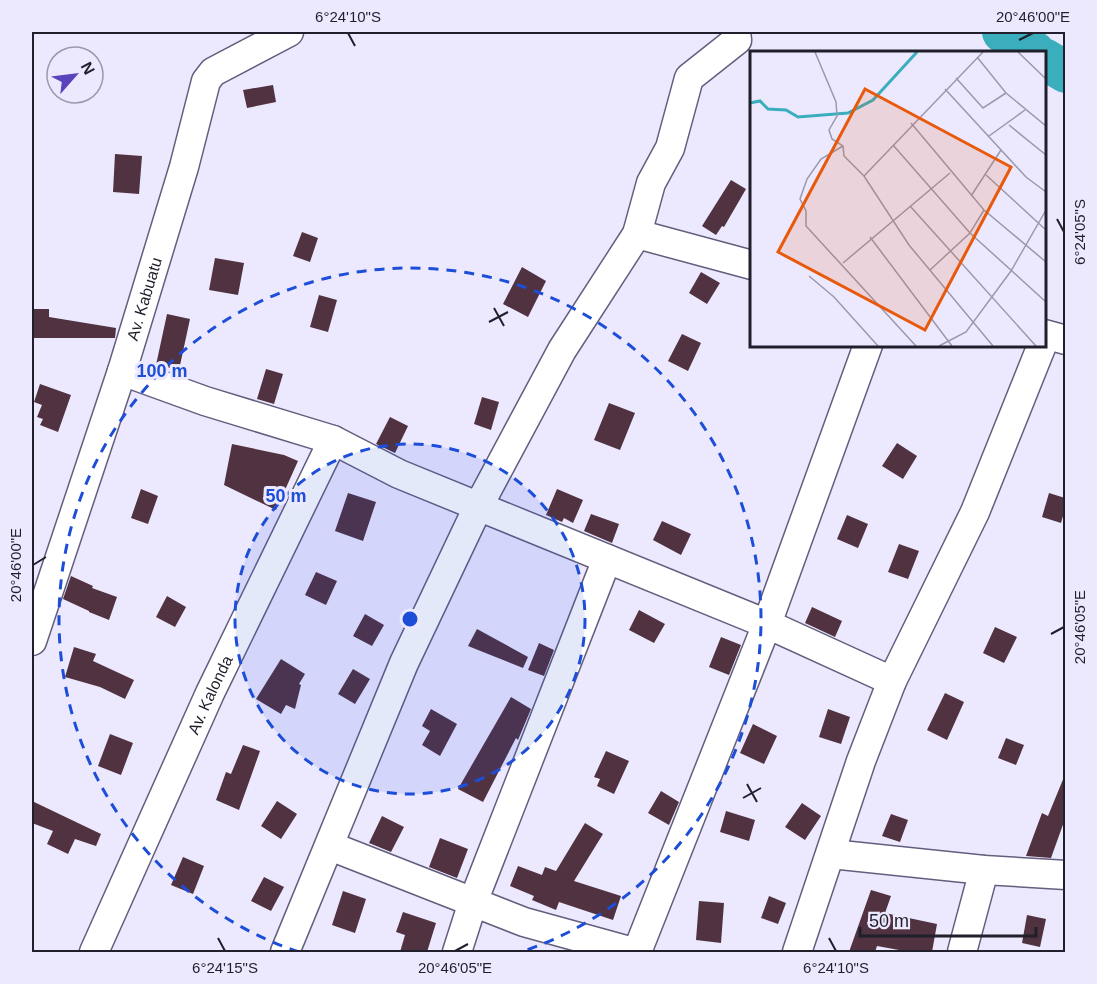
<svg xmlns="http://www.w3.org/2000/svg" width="1097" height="984" viewBox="0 0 1097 984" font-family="Helvetica,sans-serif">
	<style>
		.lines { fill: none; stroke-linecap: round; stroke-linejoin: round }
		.river { stroke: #3aaebc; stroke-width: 42 }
		.building { fill: #513240 }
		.minor-casing { stroke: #635e7d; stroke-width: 31 }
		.minor { stroke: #fff; stroke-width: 28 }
		.ticks { fill: none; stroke: #211f2c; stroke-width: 2 }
		.ring { fill: none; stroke: #1d4ed8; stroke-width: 3; stroke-dasharray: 10 8 }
		.labels { text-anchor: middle; stroke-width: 6; stroke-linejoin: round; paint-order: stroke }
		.street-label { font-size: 16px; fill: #211f2c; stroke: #ece9ff }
		.inset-river { fill: none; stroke: #3aaebc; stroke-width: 3 }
		.inset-road { fill: none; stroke: #9b98ab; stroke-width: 1.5 }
		.view { fill: #e8590c; fill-opacity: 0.15; stroke: #e8590c; stroke-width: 3 }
		.inset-edge { fill: none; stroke: #211f2c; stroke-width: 3 }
		.centre { fill: #1d4ed8; stroke: #ece9ff; stroke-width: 3 }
		.ring-label { font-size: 18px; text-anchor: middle; font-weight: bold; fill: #1d4ed8; stroke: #ece9ff; stroke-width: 6; stroke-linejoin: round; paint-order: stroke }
		.neatline { fill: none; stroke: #211f2c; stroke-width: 2 }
		.ticks-label { font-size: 15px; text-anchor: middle; fill: #211f2c }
	</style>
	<rect width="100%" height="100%" fill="#ece9ff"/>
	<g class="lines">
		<path class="river" d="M1003 32 1034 52
			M1044 59 1066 72"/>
	</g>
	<path class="building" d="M273 85 276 102 247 108 243 90Z
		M115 154 142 156 139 194 113 192Z
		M731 180 746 189 724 227 722 226 716 235 702 226Z
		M302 232 318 238 310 262 293 256Z
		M215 258 244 263 238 295 209 290Z
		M522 267 546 281 528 317 503 304Z
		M701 272 720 283 707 304 689 293Z
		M319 295 337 300 328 332 310 327Z
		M32 309H49V317L116 328 115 338H32Z
		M167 314 190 319 179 370 156 365Z
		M682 334 701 343 688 371 668 361Z
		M266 369 283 374 274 404 257 399Z
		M40 384 71 395 58 432 40 425 43 419 37 417 42 405 34 402Z
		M482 397 499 402 491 430 474 424Z
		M609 403 635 413 620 450 594 440Z
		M390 417 408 426 395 453 376 444Z
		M897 443 917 456 903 479 882 466Z
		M232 444 284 455 298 461 276 510 224 485Z
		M141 489 158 496 148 524 131 518Z
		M557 489 583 500 573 523 564 518 562 522 546 515Z
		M348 493 376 502 363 541 335 531Z
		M1049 493 1065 498V509L1061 523 1042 517Z
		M591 514 619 524 612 543 584 531Z
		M847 515 868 524 858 548 837 539Z
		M662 521 691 534 681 555 653 540Z
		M899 544 919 551 908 579 888 572Z
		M316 572 337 581 326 605 305 595Z
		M71 576 93 586 92 588 117 597 109 620 89 612V611L63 599Z
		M167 596 186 607 175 627 156 617Z
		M812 607 842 621 835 637 805 623Z
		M639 610 665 624 654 643 629 630Z
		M365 614 384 625 372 646 353 636Z
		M995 627 1017 637 1004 663 983 653Z
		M477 629 528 657 523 668 468 646Z
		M721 637 741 645 729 675 709 667Z
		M539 643 554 650 544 676 528 670Z
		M74 647 96 654 93 661 134 680 125 699 100 687 65 677Z
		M281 659 305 674 299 684 301 685 295 709 286 705 281 714 256 699Z
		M353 669 370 679 355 704 338 694Z
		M945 693 964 702 947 740 927 730Z
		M511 697 531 709 518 740 516 738 483 802 458 789Z
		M431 709 457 724 440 756 422 745 430 731 422 726Z
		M828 709 850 717 841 744 819 737Z
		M753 724 777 736 764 764 740 753Z
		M110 734 133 743 121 775 98 766Z
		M1006 738 1024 745 1016 765 998 758Z
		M243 745 260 751 239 810 216 800 226 772 231 774Z
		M606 751 629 761 614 794 597 786 600 779 594 777Z
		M1064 777 1065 778V819L1051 858 1026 856 1042 813 1048 816Z
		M661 791 679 802 669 825 648 813Z
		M32 801 101 834 96 846 75 839 68 854 47 844 53 831 32 823Z
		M277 801 297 814 281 839 261 826Z
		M802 803 821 816 805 840 785 827Z
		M726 811 755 820 749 841 720 832Z
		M891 814 908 820 900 842 882 836Z
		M382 816 404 827 391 852 369 843Z
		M585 823 603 834 574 881 621 896 613 920 559 902 556 910 532 900 534 896 510 886 518 866 542 875 545 867 556 871Z
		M440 838 468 849 457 878 429 867Z
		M183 857 204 866 193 894 171 885Z
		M264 877 284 887 271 911 251 901Z
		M871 890 891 896 885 913 937 924 932 952H910L877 946 875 952H849Z
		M343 891 366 899 355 933 332 925Z
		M769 896 786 903 778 924 761 918Z
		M699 901 724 903 721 943 696 940Z
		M403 912 436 923 427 952H400L405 935 396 932Z
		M1027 915 1046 919 1040 947 1022 943Z"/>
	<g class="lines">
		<defs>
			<g id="minor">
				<path d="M637 234 752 265"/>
				<path d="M1044 334 1066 340"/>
				<path d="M122 371 205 401 333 440 399 474 767 624 892 681"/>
				<path id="s1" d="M32 641 122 371 184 167 206 81 213 72 289 32"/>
				<path d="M330 846 524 922 633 952"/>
				<path d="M831 854 984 870 1066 875"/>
				<path id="s2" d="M94 952 210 693 333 440"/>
				<path d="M285 952 404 663 478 507 562 350 637 234 651 183 670 148 689 78 737 40 736 32"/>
				<path d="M457 952 473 902 607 559"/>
				<path d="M637 952 767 624 868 345"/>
				<path d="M797 952 861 761 892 681 975 512 1042 345"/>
				<path d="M962 952 984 870"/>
			</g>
		</defs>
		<use href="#minor" class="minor-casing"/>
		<use href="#minor" class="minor"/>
	</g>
	<path class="ticks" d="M348 33 355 46M1019 40 1033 33M1057 219 1064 232M494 308 504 326M489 322 508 312M33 565 46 557M1051 634 1064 627M747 784 757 802M743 798 761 788M218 938 225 951M829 938 836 951M455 951 468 944"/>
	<circle cx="410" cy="619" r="175" fill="#1d4ed8" fill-opacity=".12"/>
	<g class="ring">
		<circle cx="410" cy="619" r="175"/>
		<path d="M299 952A351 351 0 1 1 521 952"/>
	</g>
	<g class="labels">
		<g class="street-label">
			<text dy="6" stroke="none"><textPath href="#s1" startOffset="360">Av. Kabuatu</textPath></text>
			<text dy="6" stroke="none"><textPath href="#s2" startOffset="282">Av. Kalonda</textPath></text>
		</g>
	</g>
	<g transform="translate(750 51)">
		<rect width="296" height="296" fill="#ece9ff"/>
		<path class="inset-river" d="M0 52 10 50 18 58 36 59 48 66 98 62 123 49 167 1"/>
		<path class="inset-road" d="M65 1 86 51 87 65 79 79 82 88 93 95 94 105 114 125 159 194 243 295M268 1 296 28M227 6 256 42 296 75M206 27 233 57 256 42M195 38 276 126 296 141M161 72 234 159 296 211M259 74 296 104M239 85 275 59M143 94 220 182 296 251M93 95 71 108 57 128 50 148 56 160V175L166 295M236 124 296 179M114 125 233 1M221 145 251 99M160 155 286 295M120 186 202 295M93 212 200 122M180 219 220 182 234 159M59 225 84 246 128 295M189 295 216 281 261 220 296 159"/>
		<path class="view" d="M115 38 261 116 175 279 28 201Z"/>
		<rect width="296" height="296" class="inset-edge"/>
	</g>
	<circle cx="410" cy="619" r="9" class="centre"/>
	<g class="ring-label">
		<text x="162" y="377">100 m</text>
		<text x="286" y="502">50 m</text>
	</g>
	<rect width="1097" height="984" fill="none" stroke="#ece9ff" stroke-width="66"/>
	<g transform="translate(75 75) rotate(62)"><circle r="28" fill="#ece9ff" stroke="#9b98ab" stroke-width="1.5"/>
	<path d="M0-4.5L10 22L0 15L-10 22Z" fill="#5b43bc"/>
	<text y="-9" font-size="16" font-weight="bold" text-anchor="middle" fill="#211f2c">N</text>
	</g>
	<path d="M860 927v9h176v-9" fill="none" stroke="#211f2c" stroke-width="3"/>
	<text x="869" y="927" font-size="18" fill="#211f2c" stroke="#ece9ff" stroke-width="4.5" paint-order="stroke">50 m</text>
	<rect x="33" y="33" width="1031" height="918" class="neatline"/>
	<g class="ticks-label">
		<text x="348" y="22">6°24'10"S</text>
		<text x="1033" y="22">20°46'00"E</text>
		<text transform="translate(1080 232) rotate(-90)" y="5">6°24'05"S</text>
		<text transform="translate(16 565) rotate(-90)" y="5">20°46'00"E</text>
		<text transform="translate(1080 627) rotate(-90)" y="5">20°46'05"E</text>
		<text x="225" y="973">6°24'15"S</text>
		<text x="455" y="973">20°46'05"E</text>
		<text x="836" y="973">6°24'10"S</text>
	</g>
</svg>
